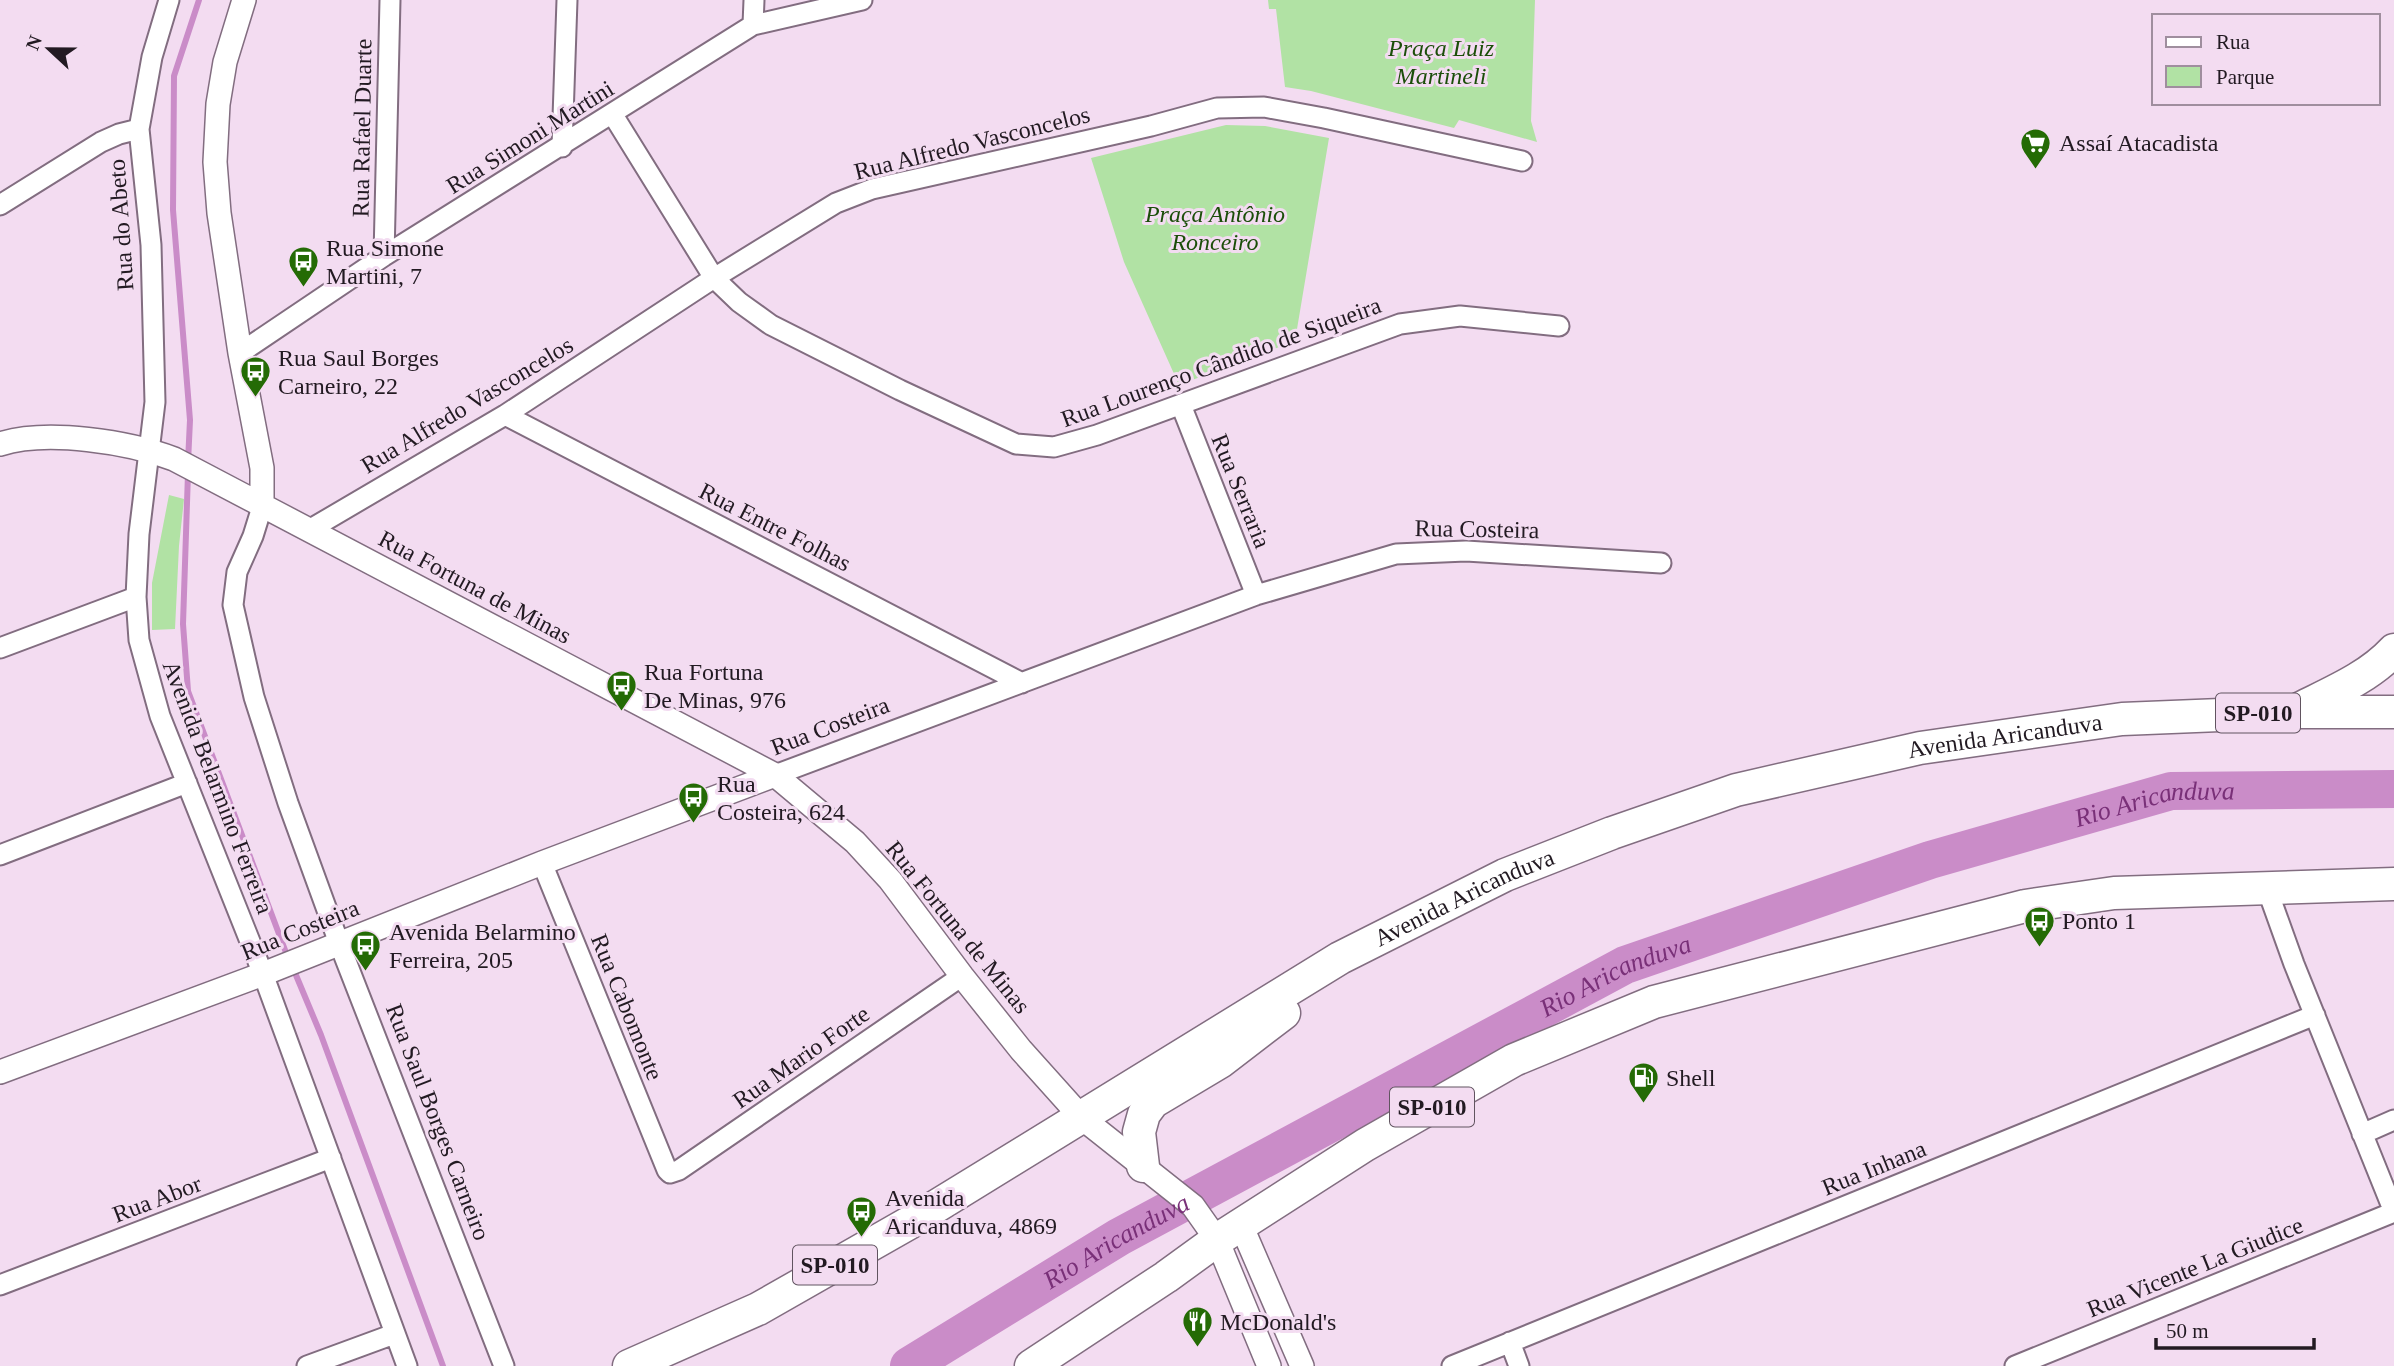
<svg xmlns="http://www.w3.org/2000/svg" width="2394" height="1366" viewBox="0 0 2394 1366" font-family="Georgia,serif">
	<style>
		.green { fill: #b1e2a4 }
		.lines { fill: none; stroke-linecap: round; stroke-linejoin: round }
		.stream { stroke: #ca8cc8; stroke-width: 6 }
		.river { stroke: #ca8cc8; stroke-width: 38 }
		.minor-casing { stroke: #826d80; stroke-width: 23 }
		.tertiary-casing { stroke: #826d80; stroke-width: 26 }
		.trunk-casing { stroke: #826d80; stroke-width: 35 }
		.minor { stroke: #fff; stroke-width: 19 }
		.tertiary { stroke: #fff; stroke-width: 23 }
		.trunk { stroke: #fff; stroke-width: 32 }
		.labels { text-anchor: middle; stroke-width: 6; stroke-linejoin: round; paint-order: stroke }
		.shield { fill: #f3dcf1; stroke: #615460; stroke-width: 2 }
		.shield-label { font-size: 23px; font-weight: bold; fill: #221a22 }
		.park-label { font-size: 24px; font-style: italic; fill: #1b4e09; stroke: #f3dcf1 }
		.street-label { font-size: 24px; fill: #221a22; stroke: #f3dcf1 }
		.poi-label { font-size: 24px; fill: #221a22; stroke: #f3dcf1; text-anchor: start }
		.water-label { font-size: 26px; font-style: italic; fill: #793078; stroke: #f3dcf1 }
	</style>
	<rect width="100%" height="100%" fill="#f3dcf1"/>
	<path class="green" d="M1268 0H1535L1531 121 1537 142 1459 120 1454 128 1311 91 1285 87 1276 9H1269Z
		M1226 125 1265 126 1329 138 1295 341 1179 385 1124 262 1091 158Z
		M169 495 184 499 179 546 175 629 152 630V583Z"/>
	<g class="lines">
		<path class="stream" d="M188 462 190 420 173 210 174 76 199 0
			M188 473 183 624 188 691 288 958
			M293 968 321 1035 443 1366"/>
		<path class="river" id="s1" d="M909 1366 1119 1237 1625 965 1930 860 2171 791 2394 789"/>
		<defs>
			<path id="minor" d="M169 0 152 57 139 129 151 245 155 402 139 534 136 597 139 640 160 716 263 974 407 1366
				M753 25 754 0
				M613 115 714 278 739 302 771 325 900 390 1016 444 1054 447 1097 435 1400 324 1460 316 1559 326
				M562 147 567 0
				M0 205 101 142 119 134 139 129
				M384 256 390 0
				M240 353 384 256 753 25 862 0
				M1181 405 1256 595
				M505 415 1022 683
				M262 507 253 536 237 572 233 605 254 697 288 803 339 943 504 1366
				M309 530 505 415 714 278 836 203 872 189 1151 126 1217 108 1264 107 1324 118 1522 161
				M0 648 136 597
				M775 775 1256 595 1396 554 1466 551 1661 563
				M0 855 187 783
				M542 863 667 1170 670 1173 679 1170 962 976
				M2266 886 2294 964 2394 1212
				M2362 1134 2394 1120
				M0 1285 331 1158
				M1510 1342 1519 1366
				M307 1366 394 1334
				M1452 1366 2315 1015
				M2015 1366 2394 1212"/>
			<path id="tertiary" d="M244 0 225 62 218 104 215 162 219 213 240 353 262 468V507
				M0 444C47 429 129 442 174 459L775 775 855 842 890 880 962 976 1021 1050 1082 1118 1193 1206 1217 1240 1269 1366
				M0 1072 263 974 542 863 775 775
				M1241 1225 1302 1366"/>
			<g id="trunk">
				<path d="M2301 708C2333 692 2369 677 2394 650"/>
				<path d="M1143 1166 1139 1132 1144 1114 1153 1102 1220 1062 1284 1013"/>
				<path id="s2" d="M629 1366 758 1309 909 1223 1340 958 1505 875 1612 833 1736 790 1920 748 2122 719 2293 712H2394"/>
				<path d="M1031 1366 1166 1277 1217 1240 1365 1145 1514 1060 1654 1002 2025 906 2114 893 2394 884"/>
			</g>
		</defs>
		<use href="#minor" class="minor-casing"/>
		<use href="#tertiary" class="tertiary-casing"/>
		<use href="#trunk" class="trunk-casing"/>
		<use href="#minor" class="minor"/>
		<use href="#tertiary" class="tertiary"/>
		<use href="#trunk" class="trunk"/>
	</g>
	<defs>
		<symbol id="supermarket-pin" viewBox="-11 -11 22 30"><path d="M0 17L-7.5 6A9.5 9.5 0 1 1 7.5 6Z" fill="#246b05" stroke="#f3dcf1"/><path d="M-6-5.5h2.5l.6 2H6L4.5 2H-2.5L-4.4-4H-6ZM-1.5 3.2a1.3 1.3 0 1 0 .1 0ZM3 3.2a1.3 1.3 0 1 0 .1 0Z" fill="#fff"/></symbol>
		<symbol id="bus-pin" viewBox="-11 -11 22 30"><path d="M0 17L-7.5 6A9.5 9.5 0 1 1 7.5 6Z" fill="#246b05" stroke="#f3dcf1"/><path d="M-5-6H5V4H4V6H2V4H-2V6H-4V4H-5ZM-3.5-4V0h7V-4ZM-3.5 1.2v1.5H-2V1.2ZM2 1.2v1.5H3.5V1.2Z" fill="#fff"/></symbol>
		<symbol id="fuel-pin" viewBox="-11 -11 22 30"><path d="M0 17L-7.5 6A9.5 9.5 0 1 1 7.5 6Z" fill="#246b05" stroke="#f3dcf1"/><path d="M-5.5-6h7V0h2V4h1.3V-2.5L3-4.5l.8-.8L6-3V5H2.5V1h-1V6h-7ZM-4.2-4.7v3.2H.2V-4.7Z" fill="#fff"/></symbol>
		<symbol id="restaurant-pin" viewBox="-11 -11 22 30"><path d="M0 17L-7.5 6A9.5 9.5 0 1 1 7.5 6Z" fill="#246b05" stroke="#f3dcf1"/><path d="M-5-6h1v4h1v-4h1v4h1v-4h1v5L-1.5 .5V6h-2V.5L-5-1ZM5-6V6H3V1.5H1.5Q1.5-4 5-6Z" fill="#fff"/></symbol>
	</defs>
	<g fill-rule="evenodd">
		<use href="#supermarket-pin" x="2018" y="126" width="35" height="47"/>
		<use href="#bus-pin" x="286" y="244" width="35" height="47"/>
		<use href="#bus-pin" x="238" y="354" width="35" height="47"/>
		<use href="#bus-pin" x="604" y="668" width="35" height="47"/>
		<use href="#bus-pin" x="676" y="780" width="35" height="47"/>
		<use href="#bus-pin" x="2022" y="904" width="35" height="47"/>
		<use href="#bus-pin" x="348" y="928" width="35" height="47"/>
		<use href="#fuel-pin" x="1626" y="1060" width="35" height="47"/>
		<use href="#bus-pin" x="844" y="1194" width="35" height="47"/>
		<use href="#restaurant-pin" x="1180" y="1304" width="35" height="47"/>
	</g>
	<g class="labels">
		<g class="shield">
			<rect x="2216" y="693.5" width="84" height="39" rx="5"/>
			<rect x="1390" y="1087.5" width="84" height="39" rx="5"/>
			<rect x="793" y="1245.5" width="84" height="39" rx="5"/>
		</g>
		<g class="shield-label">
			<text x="2258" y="721">SP-010</text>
			<text x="1432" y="1115">SP-010</text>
			<text x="835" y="1273">SP-010</text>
		</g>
		<g class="park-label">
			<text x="1441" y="56">Praça Luiz<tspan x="1441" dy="28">Martineli</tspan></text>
			<text x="1215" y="222">Praça Antônio<tspan x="1215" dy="28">Ronceiro</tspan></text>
		</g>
		<g class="street-label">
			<text transform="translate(362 128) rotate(-89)" y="8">Rua Rafael Duarte</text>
			<text transform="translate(530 137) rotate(-32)" y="8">Rua Simoni Martini</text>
			<text transform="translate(972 143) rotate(-14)" y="8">Rua Alfredo Vasconcelos</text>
			<text transform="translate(121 225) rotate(-94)" y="8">Rua do Abeto</text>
			<text transform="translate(1221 362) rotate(-20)" y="8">Rua Lourenço Cândido de Siqueira</text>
			<text transform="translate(467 405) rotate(-31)" y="8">Rua Alfredo Vasconcelos</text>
			<text transform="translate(1241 491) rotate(68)" y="8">Rua Serraria</text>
			<text transform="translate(775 527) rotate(27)" y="8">Rua Entre Folhas</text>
			<text transform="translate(1477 529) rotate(1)" y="8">Rua Costeira</text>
			<text transform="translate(475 587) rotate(28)" y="8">Rua Fortuna de Minas</text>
			<text transform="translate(830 726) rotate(-21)" y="8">Rua Costeira</text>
			<text dy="8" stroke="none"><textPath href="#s2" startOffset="1526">Avenida Aricanduva</textPath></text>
			<text transform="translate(218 787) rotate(69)" y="8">Avenida Belarmino Ferreira</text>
			<text dy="8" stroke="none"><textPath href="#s2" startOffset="959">Avenida Aricanduva</textPath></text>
			<text transform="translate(958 927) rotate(51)" y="8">Rua Fortuna de Minas</text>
			<text transform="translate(300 930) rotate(-22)" y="8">Rua Costeira</text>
			<text transform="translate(627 1007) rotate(68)" y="8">Rua Cabomonte</text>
			<text transform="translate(801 1057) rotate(-35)" y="8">Rua Mario Forte</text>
			<text transform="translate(438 1122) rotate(69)" y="8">Rua Saul Borges Carneiro</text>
			<text transform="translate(1874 1168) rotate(-22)" y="8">Rua Inhana</text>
			<text transform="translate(157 1199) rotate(-21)" y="8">Rua Abor</text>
			<text transform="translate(2195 1267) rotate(-22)" y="8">Rua Vicente La Giudice</text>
		</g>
		<g class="poi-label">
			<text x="2059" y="151">Assaí Atacadista</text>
			<text x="326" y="256">Rua Simone<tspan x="326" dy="28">Martini, 7</tspan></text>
			<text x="278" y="366">Rua Saul Borges<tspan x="278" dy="28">Carneiro, 22</tspan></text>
			<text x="644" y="680">Rua Fortuna<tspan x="644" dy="28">De Minas, 976</tspan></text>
			<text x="717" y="792">Rua<tspan x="717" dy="28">Costeira, 624</tspan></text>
			<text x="2062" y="929">Ponto 1</text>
			<text x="389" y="940">Avenida Belarmino<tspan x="389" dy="28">Ferreira, 205</tspan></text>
			<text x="1666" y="1086">Shell</text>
			<text x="885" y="1206">Avenida<tspan x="885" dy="28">Aricanduva, 4869</tspan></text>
			<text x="1220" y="1330">McDonald's</text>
		</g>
		<g class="water-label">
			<text dy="9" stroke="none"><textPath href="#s1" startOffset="1376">Rio Aricanduva</textPath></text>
			<text dy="9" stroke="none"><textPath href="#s1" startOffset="808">Rio Aricanduva</textPath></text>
			<text dy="9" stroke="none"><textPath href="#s1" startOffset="242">Rio Aricanduva</textPath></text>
		</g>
	</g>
	<rect x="2152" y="14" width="228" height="91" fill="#f3dcf1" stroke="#9f8e9e" stroke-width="2"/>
	<rect x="2166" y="37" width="35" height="10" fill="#ffffff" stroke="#9f8e9e" stroke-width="2"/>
	<text x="2216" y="49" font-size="21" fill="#221a22">Rua</text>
	<rect x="2166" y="66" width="35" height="21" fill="#b1e2a4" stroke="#9f8e9e" stroke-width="2"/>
	<text x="2216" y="84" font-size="21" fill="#221a22">Parque</text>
	<g transform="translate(49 49) rotate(292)" stroke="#f3dcf1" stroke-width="5" paint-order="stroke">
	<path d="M0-5L12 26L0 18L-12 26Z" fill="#221a22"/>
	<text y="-10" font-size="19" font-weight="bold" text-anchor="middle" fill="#221a22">N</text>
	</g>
	<path d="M2156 1338v10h158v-10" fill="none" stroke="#221a22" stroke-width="3.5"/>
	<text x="2166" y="1338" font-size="21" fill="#221a22" stroke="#f3dcf1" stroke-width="5" paint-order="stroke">50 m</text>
</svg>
